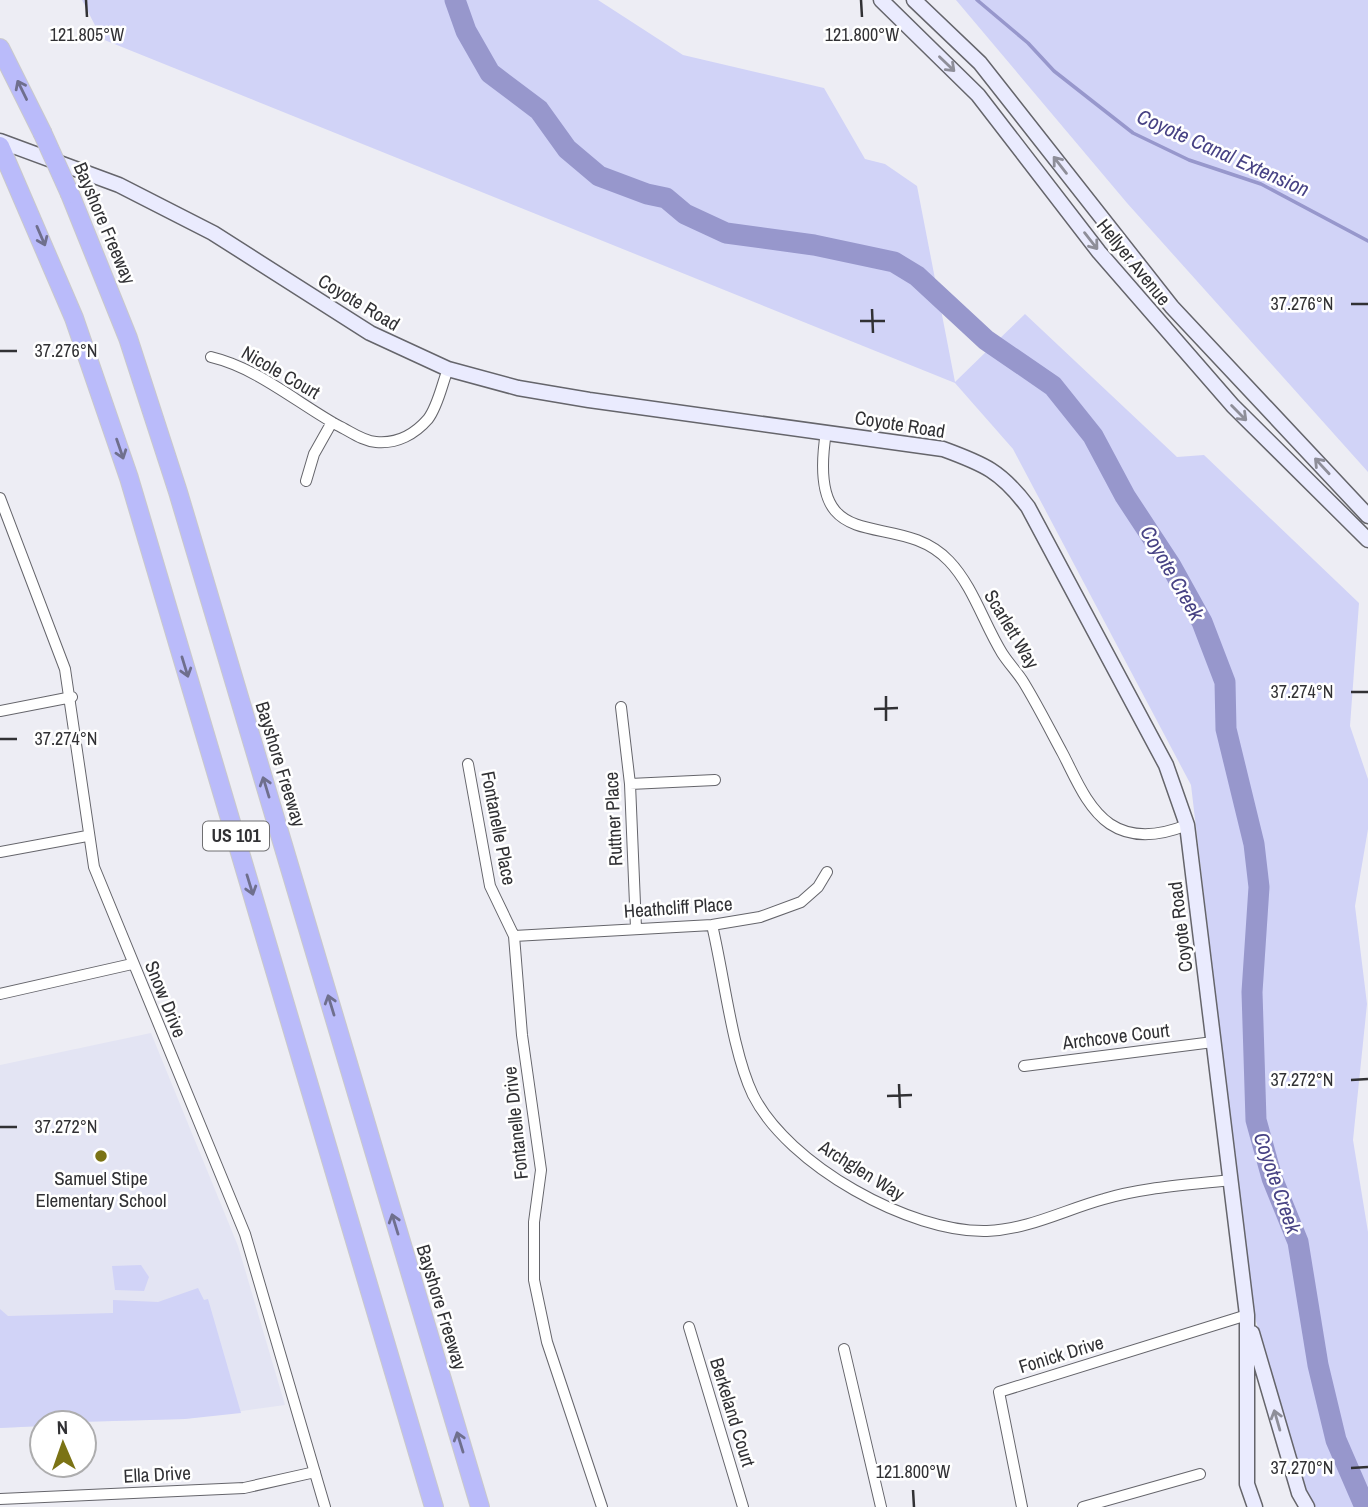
<svg xmlns="http://www.w3.org/2000/svg" width="1368" height="1507" viewBox="0 0 1368 1507" font-family="'Archivo Narrow',sans-serif">
	<style>
		.built { fill: #e3e4f3 }
		.green { fill: #d1d3f7 }
		.lines { fill: none; stroke-linecap: round; stroke-linejoin: round }
		.stream { stroke: #9797cc; stroke-width: 3.5 }
		.river { stroke: #9797cc; stroke-width: 21 }
		.street-casing { stroke: #65656b; stroke-width: 12 }
		.secondary-casing { stroke: #65656b; stroke-width: 17 }
		.highway-casing { stroke: #c9c9ca; stroke-width: 20 }
		.street { stroke: #fff; stroke-width: 10 }
		.secondary { stroke: #eaebfe; stroke-width: 14 }
		.highway { stroke: #babbfa; stroke-width: 18 }
		.highway-bridge-casing { stroke: #c9c9ca; stroke-width: 20; stroke-linecap: butt }
		.highway-bridge { stroke: #babbfa; stroke-width: 18 }
		.oneway { stroke: #8e8e99 }
		.oneway2 { stroke: #6f6f8d }
		.ticks { fill: none; stroke: #313134; stroke-width: 2.5 }
		.poi-dot { fill: #7b7315; stroke: #fff; stroke-width: 2.5 }
		.labels { text-anchor: middle; stroke-width: 5; stroke-linejoin: round; paint-order: stroke }
		.shield { fill: #fff; stroke: #6f6f71; stroke-width: 2 }
		.shield-label { font-size: 18px; font-weight: bold; fill: #313134 }
		.street-label { font-size: 19px; fill: #313134; stroke: #fff }
		.poi-label { font-size: 19px; fill: #313134; stroke: #fff }
		.water-label { font-size: 21px; font-style: italic; fill: #474284; stroke: #fff }
		.ticks-label { font-size: 18px; text-anchor: middle; fill: #313134; stroke: #fff; stroke-width: 5; stroke-linejoin: round; paint-order: stroke }
	</style>
	<rect width="100%" height="100%" fill="#ededf4"/>
	<path class="built" d="M151 1033 238 1246 285 1405 185 1419 42 1423V1426L0 1428V1065Z"/>
	<path class="green" d="M82 0H598L683 55 824 88 865 159 885 164 917 186 955 382 1025 314 1177 457 1204 455 1359 603 1350 726 1368 779V829L1355 906 1367 1004 1353 1140 1368 1232V1507H1316L1307 1492 1253 1311 1191 785 1013 449 955 383 102 39Z
		M956 0H1368V472L1127 203Z
		M141 1265 149 1277 144 1291 115 1290 112 1266Z
		M198 1288 204 1300 208 1299 241 1413 185 1419 42 1423V1426L0 1428V1309L8 1316 113 1313V1300L158 1302Z"/>
	<g class="lines">
		<path class="stream" d="M977 0 1028 43 1054 71 1133 133 1189 160 1261 184 1368 241"/>
		<path class="river" d="M455 0 466 31 490 73 539 110 567 149 599 176 647 194 666 198 685 214 726 233 814 245 894 262 917 276 986 340 1053 386 1093 436 1125 496 1171 566 1202 622 1225 682 1226 729 1254 844 1259 887 1252 992 1256 1120 1272 1178 1298 1242 1318 1365 1336 1440 1365 1507"/>
		<defs>
			<path id="street" d="M211 357C257 368 296 402 337 425 350 431 362 441 376 442 397 444 415 434 428 419 438 406 442 384 448 369
				M826 432C805 566 896 505 949 561 973 586 984 624 1002 653 1009 664 1018 673 1024 683 1038 706 1050 730 1063 754 1075 777 1087 808 1110 824 1134 840 1162 835 1187 825
				M306 481 314 454 332 422
				M0 498 65 669 94 867 245 1234 325 1507
				M621 707 630 784 636 928
				M0 711 72 697
				M468 764 490 886 514 936 522 1035 541 1170 534 1222V1280L547 1342 602 1507
				M630 784 715 780
				M0 852 87 836
				M712 925C724 975 732 1051 753 1095 788 1165 910 1233 987 1231 1030 1229 1064 1210 1104 1199 1144 1187 1189 1185 1230 1180
				M514 936 712 925 760 917 801 902 818 887 827 872
				M0 994 132 964
				M1024 1066 1213 1042
				M689 1327 743 1507
				M844 1349 881 1507
				M0 1499 244 1488 315 1472
				M1022 1507 999 1392 1247 1315
				M1083 1507 1200 1474"/>
			<path id="secondary" d="M881 0 978 95 1099 252 1233 406 1368 540
				M914 0 980 63 1172 307 1368 516
				M0 141 119 185 213 233 370 333 448 369 518 388 589 400 943 449C984 464 1001 471 1028 507L1166 765 1187 825 1247 1315V1484L1255 1507
				M1252 1333 1299 1493 1307 1507"/>
			<path id="highway" d="M0 48 42 132
				M0 146 74 318 129 478 434 1507
				M70 194 128 338 178 492 480 1507"/>
		</defs>
		<use href="#street" class="street-casing"/>
		<use href="#secondary" class="secondary-casing"/>
		<use href="#highway" class="highway-casing"/>
		<use href="#street" class="street"/>
		<use href="#secondary" class="secondary"/>
		<use href="#highway" class="highway"/>
		<defs>
			<path id="highway-bridge" d="M42 132 70 194"/>
		</defs>
		<use href="#highway-bridge" class="highway-bridge-casing"/>
		<use href="#highway-bridge" class="highway-bridge"/>
	</g>
	<defs><path id="oneway-shaft" d="M-6 0H5M1.5-3L5.5 0L1.5 3" fill="none" stroke-width="1.6" stroke-linecap="round" stroke-linejoin="round" transform="scale(1.75)"/></defs>
	<g class="oneway">
		<use href="#oneway-shaft" transform="translate(947 64) rotate(44)"/>
		<use href="#oneway-shaft" transform="translate(1060 165) rotate(-128)"/>
		<use href="#oneway-shaft" transform="translate(1091 241) rotate(52)"/>
		<use href="#oneway-shaft" transform="translate(1239 413) rotate(45)"/>
		<use href="#oneway-shaft" transform="translate(1322 466) rotate(-133)"/>
		<use href="#oneway-shaft" transform="translate(1277 1420) rotate(-106)"/>
	</g>
	<g class="oneway2">
		<use href="#oneway-shaft" transform="translate(22 90) rotate(-116)"/>
		<use href="#oneway-shaft" transform="translate(41 236) rotate(67)"/>
		<use href="#oneway-shaft" transform="translate(120 449) rotate(71)"/>
		<use href="#oneway-shaft" transform="translate(185 667) rotate(73)"/>
		<use href="#oneway-shaft" transform="translate(266 787) rotate(-107)"/>
		<use href="#oneway-shaft" transform="translate(250 885) rotate(73)"/>
		<use href="#oneway-shaft" transform="translate(331 1005) rotate(-107)"/>
		<use href="#oneway-shaft" transform="translate(395 1224) rotate(-107)"/>
		<use href="#oneway-shaft" transform="translate(460 1442) rotate(-107)"/>
	</g>
	<path class="ticks" d="M86 0 87 17M861 0 862 17M1351 304H1368M872 309 873 333M860 321H885M0 351H17M1351 692H1368M886 696V721M874 709 898 708M0 739H17M1351 1080 1368 1079M899 1084 900 1108M887 1096 912 1095M0 1127H17M1351 1468 1368 1467M913 1490 914 1507"/>
	<circle class="poi-dot" cx="101" cy="1156" r="7"/>
	<g class="labels">
		<rect class="shield" x="203" y="821.5" width="66" height="29" rx="5"/>
		<g class="shield-label">
			<text x="236" y="842">US 101</text>
		</g>
		<g class="street-label">
			<text transform="translate(105 223) rotate(67)" y="7">Bayshore Freeway</text>
			<text transform="translate(1134 262) rotate(51)" y="7">Hellyer Avenue</text>
			<text transform="translate(359 302) rotate(31)" y="7">Coyote Road</text>
			<text transform="translate(281 372) rotate(30)" y="7">Nicole Court</text>
			<text transform="translate(900 424) rotate(9)" y="7">Coyote Road</text>
			<text transform="translate(1012 629) rotate(59)" y="7">Scarlett Way</text>
			<text transform="translate(281 764) rotate(73)" y="7">Bayshore Freeway</text>
			<text transform="translate(613 819) rotate(-93)" y="7">Ruttner Place</text>
			<text transform="translate(499 828) rotate(79)" y="7">Fontanelle Place</text>
			<text transform="translate(678 907) rotate(-4)" y="7">Heathcliff Place</text>
			<text transform="translate(1180 927) rotate(-97)" y="7">Coyote Road</text>
			<text transform="translate(166 999) rotate(68)" y="7">Snow Drive</text>
			<text transform="translate(1116 1036) rotate(-7)" y="7">Archcove Court</text>
			<text transform="translate(515 1123) rotate(-96)" y="7">Fontanelle Drive</text>
			<text transform="translate(862 1170) rotate(32)" y="7">Archglen Way</text>
			<text transform="translate(442 1307) rotate(73)" y="7">Bayshore Freeway</text>
			<text transform="translate(1061 1354) rotate(-17)" y="7">Fonick Drive</text>
			<text transform="translate(733 1412) rotate(73)" y="7">Berkeland Court</text>
			<text transform="translate(157 1474) rotate(-3)" y="7">Ella Drive</text>
		</g>
		<g class="poi-label">
			<text x="101" y="1185">Samuel Stipe<tspan x="101" dy="22">Elementary School</tspan></text>
		</g>
		<g class="water-label">
			<text transform="translate(1223 153) rotate(24)" y="7">Coyote Canal Extension</text>
			<text transform="translate(1172 573) rotate(60)" y="7">Coyote Creek</text>
			<text transform="translate(1277 1183) rotate(71)" y="7">Coyote Creek</text>
		</g>
	</g>
	<g class="ticks-label">
		<text x="87" y="41">121.805°W</text>
		<text x="862" y="41">121.800°W</text>
		<text x="1302" y="310">37.276°N</text>
		<text x="66" y="357">37.276°N</text>
		<text x="1302" y="698">37.274°N</text>
		<text x="66" y="745">37.274°N</text>
		<text x="1302" y="1086">37.272°N</text>
		<text x="66" y="1133">37.272°N</text>
		<text x="1302" y="1474">37.270°N</text>
		<text x="913" y="1478">121.800°W</text>
	</g>
	<g transform="translate(63 1444) rotate(358)"><circle r="33" fill="#ffffff" stroke="#adadae" stroke-width="2"/>
	<path d="M0-5L12 26L0 18L-12 26Z" fill="#7b7315"/>
	<text y="-10" font-size="19" font-weight="bold" text-anchor="middle" fill="#313134">N</text>
	</g>
</svg>
